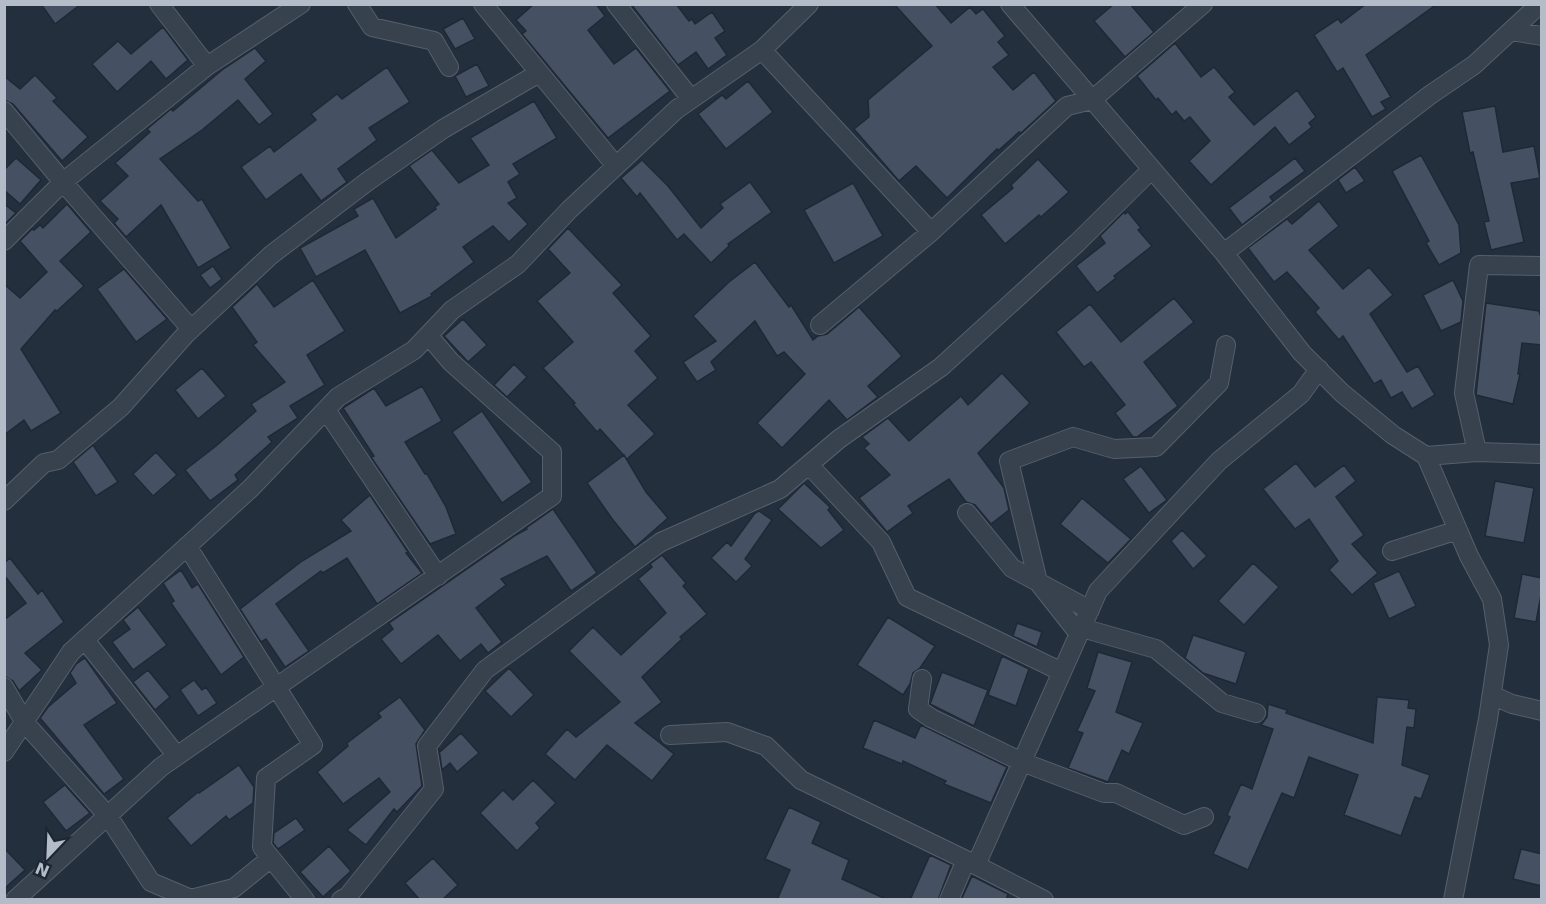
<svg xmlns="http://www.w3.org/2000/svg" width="1546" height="904" viewBox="0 0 1546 904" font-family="'DejaVu Sans',sans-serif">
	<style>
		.building { fill: #455162; stroke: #1f2835; stroke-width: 1.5 }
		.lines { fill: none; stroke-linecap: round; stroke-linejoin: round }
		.minor-casing { stroke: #565f6c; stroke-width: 20 }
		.minor { stroke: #38414e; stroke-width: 18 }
	</style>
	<rect width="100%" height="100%" fill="#242f3e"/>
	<path class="building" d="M41 4H81L55 24Z
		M534 4H596L605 16 588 30 614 64 636 48 670 91 608 138 522 34 526 31 516 20Z
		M631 4H676L689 21 692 19 695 24 712 12 725 31 715 38 727 55 708 69 696 52 678 65Z
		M894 4H935L951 23 970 7 976 14 983 9 1005 36 998 42 1009 55 993 67 1013 90 1034 72 1056 101 1021 133 1019 132 999 150 997 149 947 198 916 166 899 181 854 129 869 117 868 100 932 46Z
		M1114 4H1130L1154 32 1125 57 1094 21Z
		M1366 4H1437L1366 55 1391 97 1381 102 1386 109 1372 117 1343 68 1337 72 1314 35 1338 19 1341 23Z
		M463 18 475 39 455 49 443 29Z
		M163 27 188 60 166 79 151 61 117 92 92 64 118 41 131 54Z
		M1175 43 1201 77 1214 67 1235 92 1229 97 1254 125 1297 90 1316 117 1309 123 1312 127 1289 145 1275 127 1211 185 1189 161 1210 141 1190 117 1184 121 1176 111 1172 115 1158 98 1156 100 1137 76Z
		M255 48 266 61 245 79 273 114 259 125 238 100 202 130 160 159 198 201 202 199 231 248 198 268 161 205 126 237 114 223 118 219 100 201 128 176 115 163 150 132 147 129 171 109 173 111 222 70Z
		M477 64 489 86 466 97 455 76Z
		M387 67 410 102 369 128 377 140 338 169 347 182 321 201 301 174 266 200 241 167 270 146 274 152 299 133 316 120 311 114 337 94 342 99Z
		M35 75 57 98 53 101 88 137 62 161 13 104 4 100V76L20 89Z
		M748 81 773 112 726 149 698 114 722 95 726 99Z
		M534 101 557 138 513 164 520 174 508 182 517 198 508 203 528 224 509 242 493 226 463 247 474 262 431 294 432 296 400 313 365 250 316 277 300 248 358 216 354 209 373 198 396 238 436 209 435 207 439 204 409 166 432 150 459 183 489 165 470 138Z
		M1495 106 1503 152 1534 146 1540 178 1511 183 1524 242 1491 250 1484 222 1489 221 1473 152 1470 153 1462 112Z
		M1421 155 1459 225 1461 253 1439 265 1426 243 1429 241 1392 171Z
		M16 158 41 180 20 204 4 190V170Z
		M1295 158 1305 171 1270 197 1273 201 1242 225 1229 208Z
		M1038 159 1069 192 1041 217 1039 215 1005 244 981 215 1013 188 1011 185Z
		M642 160 668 186 701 228 723 208 720 204 750 182 772 212 728 244 729 246 711 263 684 234 677 240 640 193 637 197 621 178Z
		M1355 167 1365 181 1346 193 1338 180Z
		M853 183 883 236 834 263 804 210Z
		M1319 201 1339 226 1309 250 1343 289 1369 267 1393 295 1370 314 1407 372 1418 366 1435 395 1412 409 1402 392 1391 398 1381 380 1374 384 1343 336 1339 340 1315 312 1319 308 1287 272 1274 282 1248 248 1287 219 1292 224Z
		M4 204 16 213 5 224H4Z
		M67 204 91 232 60 261 84 286 57 311 55 310 21 349 61 413 31 431 24 420 4 435V284L20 298 47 272 20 241 32 229 34 230 40 225 43 228Z
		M1124 212 1125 214 1128 212 1141 228 1138 230 1152 246 1114 276 1116 278 1097 293 1076 266 1105 243 1100 236Z
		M568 228 622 285 613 293 651 336 635 351 658 378 628 405 655 434 627 459 600 429 597 432 573 404 575 403 543 368 573 342 537 301 570 273 548 249Z
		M755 262 789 307 791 305 813 340 818 336 827 334 859 307 902 356 868 386 878 397 847 420 829 400 782 448 757 423 805 374 784 352 777 356 755 321 711 362 716 370 697 382 683 362 716 341 693 316 729 282Z
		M213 266 222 279 210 288 200 275Z
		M124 269 167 319 136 342 97 289Z
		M313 280 345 331 307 355 325 385 290 406 298 418 268 437 272 442 235 475 238 480 210 501 185 470 216 446 256 411 251 404 285 382 253 345 257 342 232 307 257 284 274 307Z
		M1453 280 1463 301 1461 322 1441 331 1423 295Z
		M1174 298 1194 322 1144 362 1178 406 1137 437H1133L1115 413 1125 405 1091 362 1084 367 1056 332 1090 304 1121 342Z
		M1486 303 1539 311 1542 320V345L1522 343 1518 374H1520L1513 404 1476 395Z
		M463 319 487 345 468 362 444 336Z
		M514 364 527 377 507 397 494 385Z
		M202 368 226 396 198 419 175 390Z
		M1002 373 1030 403 978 453 1004 488 1009 510 991 524 975 505 966 502 949 479 908 506 913 513 887 532 859 498 890 475 864 448 869 444 862 437 888 418 909 441 961 396 968 405Z
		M422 386 442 421 405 442 425 474H427L446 507 456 534 430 544 371 457 374 456 343 408 374 388 386 406Z
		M482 411 532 482 502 503 452 432Z
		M93 445 118 482 96 496 73 462Z
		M156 452 177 475 153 496 133 474Z
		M624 455 646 492 668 518 635 547 613 520 587 483Z
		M1296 463 1315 487 1344 465 1356 481 1336 497 1364 535 1352 544 1378 573 1352 595 1329 570 1338 561 1309 519 1295 529 1263 489Z
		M1141 466 1167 500 1149 513 1123 479Z
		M1495 481 1534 488 1524 543 1485 536Z
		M804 483 830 507 828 510 844 530 821 548 778 509Z
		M370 495 408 552 406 553 422 573 377 604 347 558 323 573 321 571 276 604 309 651 285 667 266 639 261 642 240 609 302 561 351 531 341 520Z
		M1082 498 1131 539 1108 563 1060 524Z
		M553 509 597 573 571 591 547 556 501 579 506 585 476 608 502 642 488 653 481 644 460 661 438 635 401 664 381 639 393 629 389 623 516 535 527 529 526 528Z
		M759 511 772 520 745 559 752 566 736 582 711 558 727 542 731 546 755 513Z
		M1182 530 1207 556 1193 569 1171 541Z
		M662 555 686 583 683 586 707 614 680 637 682 639 642 677 662 702 635 723 674 754 652 781 607 745 575 780 545 754 567 729 576 737 620 702 569 651 593 627 621 655 666 613 638 579 652 567 650 564Z
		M10 558 38 594 42 590 64 622 25 653 42 670 19 691 13 681 4 676V620L26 603 4 575V563Z
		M1253 563 1279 587 1244 625 1218 601Z
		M181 570 192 588 198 584 244 657 221 675 171 603 174 601 163 583Z
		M1399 571 1416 606 1389 619 1373 583Z
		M1522 574 1542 578V590L1536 622 1514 618Z
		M138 607 167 645 133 670 112 642 130 629 123 620Z
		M888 617 935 646 920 668 913 673 910 684 903 695 857 665Z
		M1017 623 1042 632 1037 647 1013 636Z
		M1193 635 1246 652 1236 684 1203 673 1185 658Z
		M1098 652 1132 662 1116 712 1143 723 1129 754 1122 750 1108 782 1068 768 1083 733 1077 731 1095 691 1087 688Z
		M1002 656 1029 669 1016 706 988 695Z
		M85 658 117 703 84 725 124 779 104 794 40 718 48 707 76 683 70 673 76 664Z
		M509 668 534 695 511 717 485 691Z
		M148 670 170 697 155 710 133 682Z
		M942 672 988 690 974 726 930 704Z
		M194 680 202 690 206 687 217 703 198 716 180 690Z
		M400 697 425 730 416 744 422 786 397 812 394 809 366 845 347 830 390 792 379 778 343 804 317 772 348 746 347 743 381 717 378 713Z
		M1377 697 1409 700 1408 708 1416 709 1414 728 1407 727 1402 765 1430 775 1421 799 1415 797 1401 836 1344 815 1358 775 1309 757 1294 798 1282 793 1248 870 1213 854 1230 817 1227 815 1241 784 1252 789 1273 729 1261 725 1267 717 1268 704 1287 710 1286 713 1373 743Z
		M874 720 915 738 921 725 1007 767 991 803 944 784 946 781 903 761 902 764 863 748Z
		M461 733 479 753 457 772 450 763 442 770 439 749 441 751Z
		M239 765 254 787 253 803 229 820 226 816 191 846 167 818 198 792 199 793Z
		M533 780 556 803 536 823 540 828 517 851 480 813 503 790 513 800Z
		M65 785 90 813 66 831 43 802Z
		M789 807 821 822 812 843 849 860 842 879 888 900H777L790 870 765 859Z
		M296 818 305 830 278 849 273 843 274 833Z
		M329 846 351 871 323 897 300 872Z
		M4 848 25 870 4 889Z
		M1521 849 1542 854V886L1513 879Z
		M930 855 951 865 938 900H910Z
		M433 858 458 885 442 900H420L405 883Z
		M972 876 1008 894 1006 900H961Z"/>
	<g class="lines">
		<defs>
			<path id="minor" d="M159 4 207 66
				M357 4 372 27 434 41 449 67
				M483 4 616 166
				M616 4 691 99
				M1010 4 1224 253 1302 353 1342 393 1393 435 1426 456 1469 556 1492 599 1499 645 1488 719 1453 900
				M1511 31 1542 36
				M762 50 931 232
				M4 111 63 182 207 66 301 4
				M4 241 63 182 191 329
				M1224 253 1430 95 1474 65 1540 4
				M820 325 931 232 1067 106 1092 100 1203 4
				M326 410 438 576
				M1477 452 1464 393 1479 265 1542 266
				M1426 456 1477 452 1542 454
				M809 465 881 542 907 597 1062 672
				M4 501 44 463 58 460 121 407 185 335 271 255 368 181 443 129 539 73
				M967 513 1012 568 1090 610
				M187 546 313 745 266 778 262 847 305 900
				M1392 551 1458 530
				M1082 628 1156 649 1222 703 1256 713
				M1079 634 1038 582 1009 461 1073 437 1114 449 1156 447 1219 383 1226 345
				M85 640 177 756
				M922 679 918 709 931 718 1022 762 1104 793H1116L1184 825 1204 817
				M4 687 25 723 108 816 151 882 191 899 234 888 271 858
				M1492 695 1512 704 1542 711
				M670 735 727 732 766 746 801 780 966 860
				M4 752 71 652 250 489 338 397 414 350 452 310 518 264 569 210 677 109 762 50 809 4
				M976 865 1098 591 1219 461 1301 394 1319 369
				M15 900 161 767 552 496V452L451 362 428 335
				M341 900 348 896 434 789 427 746 485 670 661 542 780 489 839 439 941 367 1077 243 1151 170
				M949 900 966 860 1044 900"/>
		</defs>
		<use href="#minor" class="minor-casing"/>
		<use href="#minor" class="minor"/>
	</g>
	<rect width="1546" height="904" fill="none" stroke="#b4bcc9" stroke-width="12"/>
	<g transform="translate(48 856) rotate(203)" stroke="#1d2633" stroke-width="4.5" paint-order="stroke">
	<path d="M0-4.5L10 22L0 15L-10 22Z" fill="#b4bcc9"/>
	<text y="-9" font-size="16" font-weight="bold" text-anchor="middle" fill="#b4bcc9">N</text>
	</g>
</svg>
